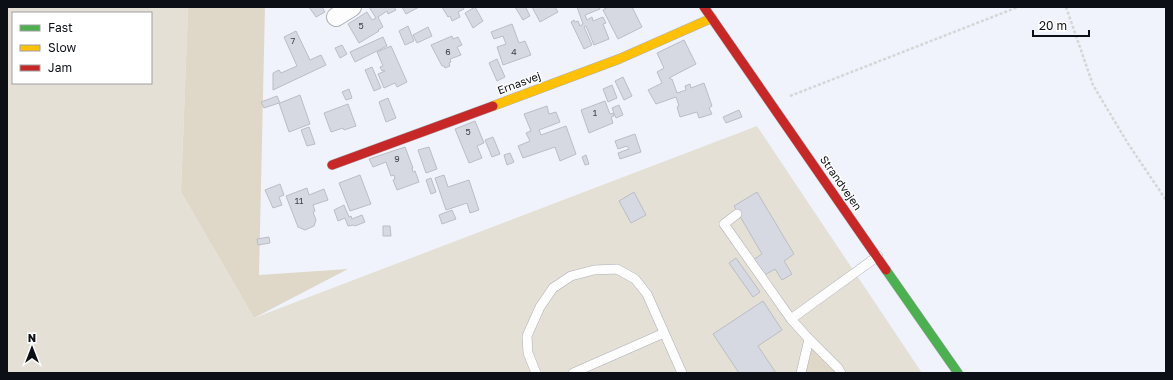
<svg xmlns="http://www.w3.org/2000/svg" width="1173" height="380" viewBox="0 0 1173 380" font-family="'Golos Text',sans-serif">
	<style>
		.green { fill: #e5e0d6; fill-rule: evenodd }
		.forest { fill: #dfd8c9 }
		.building { fill: #d6d9e1; stroke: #babdc4 }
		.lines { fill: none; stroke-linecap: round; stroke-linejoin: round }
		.lane-casing { stroke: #acafb6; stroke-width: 10 }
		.street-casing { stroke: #acafb6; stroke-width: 20 }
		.fast-casing { stroke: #acafb6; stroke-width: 10 }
		.slow-casing { stroke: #acafb6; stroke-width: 10 }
		.jam-casing { stroke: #acafb6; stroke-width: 10 }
		.path { stroke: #d6d6d8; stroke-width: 2.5; stroke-dasharray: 3 2; stroke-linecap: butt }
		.lane { stroke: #fdfdfe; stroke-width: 9 }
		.street { stroke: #fdfdfe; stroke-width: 18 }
		.fast { stroke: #4caf50; stroke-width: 9 }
		.slow { stroke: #ffc107; stroke-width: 9 }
		.jam { stroke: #c62828; stroke-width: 9 }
		.labels { text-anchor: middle; stroke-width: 3; stroke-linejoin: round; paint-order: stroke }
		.number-label { font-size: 9px; fill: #40444a }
		.street-label { font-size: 11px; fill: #0c0f15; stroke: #fff }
	</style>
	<rect width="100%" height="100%" fill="#f0f3fb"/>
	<path class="green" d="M7 7H188L181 192 254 318 757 126 922 373H7ZM13 13H151V83H13Z"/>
	<path class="forest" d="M188 7H265L259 275 348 269 254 318 181 192Z
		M809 339 841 373H801Z"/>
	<path class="building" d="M309 7H322L325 12 316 17Z
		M369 7H394L396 10 388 14 387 11 378 17 383 27 378 30 379 31 359 43 348 24 367 12 372 20 376 18Z
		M402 7H419L406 14Z
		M442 7H463L464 9 458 12 460 17 452 21 450 16 448 17Z
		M475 7 483 21 473 28 465 13Z
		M515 7H528L526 8 530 16 523 20Z
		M532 7H555L558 12 540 22Z
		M577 7H599L600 9 585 15 587 20 592 17 593 21 603 17 606 23 603 24 609 39 594 45 586 26 584 27 592 45 584 49 571 22 574 20 575 22 578 21 580 26 583 24Z
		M608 7H632L642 27 618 39 603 10Z
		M512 24 519 43 525 41 531 55 503 65 497 47 506 44 503 36 494 39 491 32Z
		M408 26 414 41 405 45 399 31Z
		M428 27 432 36 417 43 413 35Z
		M296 31 310 60 321 55 326 65 273 90V73L279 70 281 73 297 66 284 37Z
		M452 36 453 39 458 37 462 45 457 47 461 55 450 59 451 62 449 63 450 66 445 68 444 66H442L431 45Z
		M383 37 387 46 355 62 350 52Z
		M684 40 696 64 669 78 670 79H672L677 93 686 90 685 86 690 84 691 88 704 83 712 106 709 108 712 114 699 118 697 112 680 117 677 107 679 106 676 97 656 104 648 90 662 83 657 72 664 68 657 53Z
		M342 45 347 54 340 58 335 48Z
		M391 46 407 82 397 87 395 83 384 88 378 74 385 71 384 70 382 71 380 67 383 66 377 52Z
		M497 59 505 77 497 81 489 63Z
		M372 67 381 88 374 91 365 70Z
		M623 77 632 96 624 100 615 81Z
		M612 85 617 98 608 102 603 89Z
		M349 89 352 98 346 100 342 92Z
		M300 95 310 124 289 132 279 103 264 108 261 102 277 96 280 103Z
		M388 98 396 118 386 122 379 102Z
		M605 101 610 114 613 113 614 116 611 117 613 123 589 133 581 110Z
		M348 104 356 126 344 130 343 128 331 132 324 113Z
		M619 105 623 115 616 118 612 108Z
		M547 106 549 114 556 112 560 122 539 130 541 135 566 126 576 154 560 161 555 147 523 158 518 146 530 141 526 133 531 131 524 114Z
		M739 110 742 117 726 123 723 117Z
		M475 121 484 143 477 146 482 158 469 163 455 129Z
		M309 127 315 144 307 146 301 130Z
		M635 134 641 152 620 159 618 153 629 149 627 146 618 149 615 141Z
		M493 137 500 154 492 157 485 140Z
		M405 147 413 168H412L413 172 415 171 419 182 397 190 393 180 395 179 394 175 391 176 386 162 373 167 369 159Z
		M429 147 437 169 426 173 418 150Z
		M510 153 514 162 507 165 504 155Z
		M586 155 589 164 585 165 582 157Z
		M360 175 371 204 350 211 339 183Z
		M444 175 448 187 469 180 479 210 470 213 467 203 446 210 435 178Z
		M431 178 436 192 431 194 426 180Z
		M280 184 284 195 279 197 282 205 273 208 265 190Z
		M307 188 309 195 324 189 328 200 313 205 315 211 313 212 316 220 314 226 305 230 298 227 286 196Z
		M634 192 646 215 631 223 619 201Z
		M757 192 794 254 784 261 792 274 782 280 775 269 763 276 753 260 762 254 734 206Z
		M344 205 349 217 351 216 352 219 362 215 365 222 355 226 354 225 348 226 345 218 338 221 334 210Z
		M452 210 456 219 442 224 439 215Z
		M383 226H390L391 236H383Z
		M269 237 270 243 258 245 257 239Z
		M736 258 760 292 753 297 729 263Z
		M763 301 782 330 758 346 776 373H739L713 334Z"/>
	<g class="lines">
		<defs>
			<path id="lane" d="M737 214 724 224 791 319 878 256
				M791 319 809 339 801 373
				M809 339 838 368 841 373
				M536 373 528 353 527 336 540 307 553 288 571 276 594 270 617 269 635 279 647 294 682 373
				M573 373 664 333"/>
			<path id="street" d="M336 17 352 7"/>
			<path id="fast" d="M886 270 958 373"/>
			<path id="slow" d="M493 106 619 59 712 18"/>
			<path id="jam" d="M704 7 886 270
				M332 165 493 106"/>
		</defs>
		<use href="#lane" class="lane-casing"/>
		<use href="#street" class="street-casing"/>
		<use href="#fast" class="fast-casing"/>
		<use href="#slow" class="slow-casing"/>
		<use href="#jam" class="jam-casing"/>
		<path class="path" d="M1066 7 1093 85 1127 142 1166 200
			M790 96 1018 7"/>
		<use href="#lane" class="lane"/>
		<use href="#street" class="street"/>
		<use href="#fast" class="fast"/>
		<use href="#slow" class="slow"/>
		<use href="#jam" class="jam"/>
	</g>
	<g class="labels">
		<g class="number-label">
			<text x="361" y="29">5</text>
			<text x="293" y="44">7</text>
			<text x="448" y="55">6</text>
			<text x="514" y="55">4</text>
			<text x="595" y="116">1</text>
			<text x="468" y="135">5</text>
			<text x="397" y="162">9</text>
			<text x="299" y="204">11</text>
		</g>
		<g class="street-label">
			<text transform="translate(519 83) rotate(-20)" y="4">Ernasvej</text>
			<text transform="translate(841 183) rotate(55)" y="4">Strandvejen</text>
		</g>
	</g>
	<rect width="1173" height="380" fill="none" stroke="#0c0f15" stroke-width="16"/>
	<rect x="12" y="12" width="140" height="72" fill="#ffffff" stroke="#9e9fa1"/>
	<rect x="20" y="25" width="20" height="6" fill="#4caf50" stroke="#9e9fa1"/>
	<text x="48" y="32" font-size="12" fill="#0c0f15">Fast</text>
	<rect x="20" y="45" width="20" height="6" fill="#ffc107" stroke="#9e9fa1"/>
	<text x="48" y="52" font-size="12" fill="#0c0f15">Slow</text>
	<rect x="20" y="65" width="20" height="6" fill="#c62828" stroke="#9e9fa1"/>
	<text x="48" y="72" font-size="12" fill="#0c0f15">Jam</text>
	<g transform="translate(32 348)" stroke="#ffffff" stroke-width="3" paint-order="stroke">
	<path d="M0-3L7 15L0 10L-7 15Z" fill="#0c0f15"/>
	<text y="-6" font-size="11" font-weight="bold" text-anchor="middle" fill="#0c0f15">N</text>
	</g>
	<path d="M1033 30v6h56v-6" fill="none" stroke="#0c0f15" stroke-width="2"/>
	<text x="1039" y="30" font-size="12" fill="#0c0f15" stroke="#ffffff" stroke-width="3" paint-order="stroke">20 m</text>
</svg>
